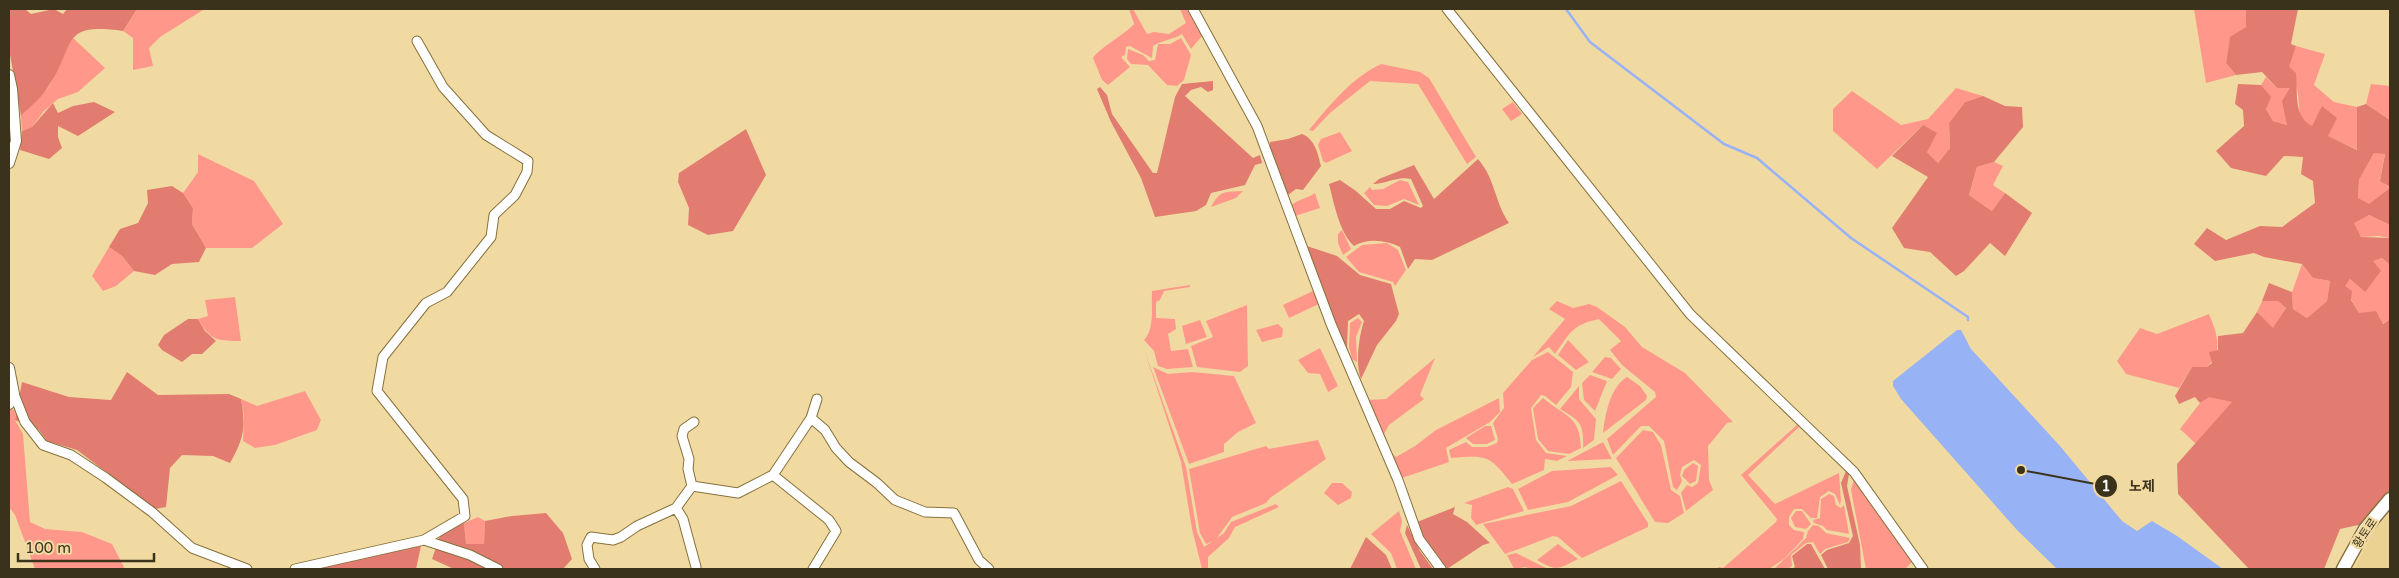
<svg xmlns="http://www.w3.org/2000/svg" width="2399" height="578" viewBox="0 0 2399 578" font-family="'Varela Round','Noto Sans KR',sans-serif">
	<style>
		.built { fill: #ecd292 }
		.green { fill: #ff988a }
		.forest { fill: #e27c70 }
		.water { fill: #98b2f6 }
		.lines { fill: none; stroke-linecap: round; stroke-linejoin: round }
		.stream { stroke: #98b2f6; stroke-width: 2.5 }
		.minor-casing { stroke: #86713c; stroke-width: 11 }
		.tertiary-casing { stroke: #86713c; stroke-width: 12 }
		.secondary-casing { stroke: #86713c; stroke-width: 15 }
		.minor { stroke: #fff; stroke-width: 9 }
		.tertiary { stroke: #fff; stroke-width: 10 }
		.secondary { stroke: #fff; stroke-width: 12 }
		.labels { text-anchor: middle; stroke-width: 4.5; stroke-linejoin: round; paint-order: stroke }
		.street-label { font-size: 12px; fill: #3b321c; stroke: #f1daa2 }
		.leader { fill: none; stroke: #3b321c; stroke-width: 2 }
		.callout-dot { fill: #3b321c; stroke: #f1daa2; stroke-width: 2 }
		.mark-label { font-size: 15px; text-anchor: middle; font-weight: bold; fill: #fff }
		.callout-label { font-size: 14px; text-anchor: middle; font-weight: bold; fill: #3b321c; stroke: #f1daa2; stroke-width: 4.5; stroke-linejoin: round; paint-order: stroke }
	</style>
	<rect width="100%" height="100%" fill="#f1daa2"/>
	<path class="built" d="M2390 513V569H2354L2375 529Z"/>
	<path class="green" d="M137 9H203V10L160 37 149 48 153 66 133 70V38L123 31Z
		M1129 9H1133L1147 34 1154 32 1169 34 1186 23 1180 9H1187L1202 36 1191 49 1182 34C1173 40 1162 40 1153 46L1152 58 1130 46 1126 47 1125 55 1121 57 1130 67 1108 85 1102 80 1093 58C1097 50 1125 34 1134 24Z
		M2194 9H2246V27L2230 38 2226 63 2236 75 2206 83Z
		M72 37 105 68 78 92 58 99 44 111 32 127 22 131 21 116 48 88Z
		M1181 38 1191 55 1184 80 1177 86 1167 85 1148 65 1131 64 1127 59 1128 49 1143 55 1149 61 1155 60 1158 44H1170Z
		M2296 46 2325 54 2314 85 2334 102 2357 107 2358 150 2327 136 2322 107 2312 127C2295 117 2301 106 2297 89 2296 82 2291 74 2288 67Z
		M1381 64 1420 72 1429 78 1476 157 1467 164 1418 84 1370 81 1330 113 1313 131 1309 130C1331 104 1350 79 1381 64Z
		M2266 77 2277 88H2291L2287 125 2273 121 2266 109 2270 97 2261 85Z
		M2371 84 2390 86V120L2366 104Z
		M1956 88 1983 96 1965 102 1949 123 1950 148 1938 163 1927 152 1923 125 1877 169 1833 131V109L1852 91 1901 125 1928 119Z
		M1513 102 1522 114 1511 121 1502 109Z
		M1340 132 1352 151 1326 163 1323 161 1318 145 1321 139Z
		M2374 153H2385L2380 180 2390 188 2369 205 2358 198 2359 180Z
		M198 154 254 181 283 224 252 248H206L192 224 193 208 183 193 198 172Z
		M1994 162 2003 166 1993 185 2005 193 1992 211 1969 195 1977 167Z
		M1400 180 1408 182 1419 205 1404 199 1387 206 1374 205 1364 193 1370 187 1372 190 1383 189Z
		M1243 191 1236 198 1211 207C1220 190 1224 192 1243 191Z
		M1315 193 1320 208 1295 216 1292 205C1298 199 1307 199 1315 193Z
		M2369 215 2390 225V238L2379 236 2361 237 2353 222Z
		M1342 230 1351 249 1343 255 1338 243V234Z
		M1387 243 1398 250 1406 270 1395 286 1393 282 1359 272 1346 257 1362 245Z
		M109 247 122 256 134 271 116 286 103 291 92 276Z
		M2382 258 2390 265V319L2382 324 2379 316 2359 314 2344 286 2350 279 2365 292 2372 261Z
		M2302 264 2313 278 2330 281 2327 301 2307 318 2293 309 2292 292Z
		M1190 285V287L1164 291 1160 300 1156 302V318L1175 319 1176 329 1168 334 1171 351 1188 349 1193 367 1167 369 1158 366 1154 351 1144 340C1155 328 1151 307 1152 291Z
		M1313 291 1319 304 1289 318 1283 305Z
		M235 297 241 341C217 341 211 341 198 319L208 316 205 300Z
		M1557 301 1573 308 1589 304 1597 307 1625 327 1642 347 1685 373 1733 422 1727 423 1708 446 1709 480 1713 490 1686 511 1681 493 1687 485 1692 487 1698 483 1701 465 1694 460 1682 467 1680 475 1682 481 1677 490 1673 487 1664 441 1649 426H1641L1613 455 1607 439 1656 397 1655 392 1622 365 1610 350 1621 341 1599 319C1572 325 1571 332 1555 354L1549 347 1533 357 1565 319 1549 309Z
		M2262 301H2278L2286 308 2273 329 2257 312Z
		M1247 305 1248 366 1240 372 1197 367 1191 346 1213 337 1206 321Z
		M2209 314C2217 333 2224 352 2207 367H2192L2179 388 2126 374 2117 361 2140 328 2157 334Z
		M1358 318 1362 322 1356 337 1357 362 1352 359 1349 347 1350 323Z
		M1200 320 1207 337 1186 344 1182 326Z
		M1278 324 1283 329 1282 337 1262 342 1256 330Z
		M1568 340 1589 362 1576 370 1558 355Z
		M1320 348 1338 386 1328 392 1320 374 1308 373 1298 360Z
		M1144 349 1186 467 1197 532 1204 547 1213 541 1206 544 1200 533 1189 469 1266 446 1269 449 1318 440 1326 459 1270 498 1266 503 1232 517 1217 538 1224 533 1231 522 1276 504 1279 507 1235 527 1229 538 1208 557V569H1202L1192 529 1181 462Z
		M1548 352 1573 372 1571 387 1556 405 1545 396 1541 395 1531 408 1536 440 1546 453 1567 456 1557 461 1545 459 1544 470 1512 484C1489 455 1488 455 1451 458L1449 450 1466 442 1472 447H1487L1497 443 1498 439 1493 423 1504 408 1503 393 1532 360Z
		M1605 357 1611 358 1621 369 1612 379 1592 372Z
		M1435 358 1420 395 1424 399 1389 425 1384 434 1388 446 1367 400 1386 399Z
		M1153 367 1168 374 1192 372 1234 376 1256 423 1238 432 1224 444V452L1189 464Z
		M1590 375 1607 381 1595 411 1584 400 1582 383Z
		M1627 377 1640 386 1647 396 1646 400 1603 433C1605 415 1610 387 1627 377Z
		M1579 386V399L1596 419 1594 440 1583 448C1584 423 1580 421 1560 409Z
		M305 391 321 420 317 430 275 445 255 448 243 441 244 416 241 399 257 406Z
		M2209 396 2233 402 2196 444 2180 429 2200 403Z
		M1499 398 1500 412 1490 422 1446 448 1449 462 1402 478 1391 452 1396 457 1415 446 1436 430Z
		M1543 398C1565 417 1580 415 1581 448L1569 454 1548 451 1538 439 1533 408Z
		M17 409 15 420 23 434 30 522 45 529 82 532 112 544 125 569H35L15 515 9 507V410Z
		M1798 424 1800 426 1748 475 1775 504 1839 473 1841 500 1840 505 1835 494 1829 491 1820 497 1817 518H1811L1802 509H1794L1789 517V525L1794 530 1804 532 1803 539 1784 559 1769 569H1716L1719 567 1723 568 1776 522 1777 519 1741 475Z
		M1485 426H1491L1495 440 1487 444H1473L1466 438Z
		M1643 430 1653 432 1661 445 1671 490 1680 496 1684 513 1668 523 1655 522 1616 458Z
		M1603 442 1612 459 1567 461Z
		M1693 463 1698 466 1696 481 1690 484 1682 476 1684 470Z
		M1611 467 1618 475 1568 502 1528 510 1518 489 1552 471Z
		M1854 479 1912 562 1905 569H1866L1851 490Z
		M1621 481 1648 523V527L1582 558 1558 537 1553 536 1505 554 1483 524 1571 506Z
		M1332 483H1342L1352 492 1351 498 1338 505 1324 493Z
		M1508 487 1513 489 1524 511 1476 525 1471 518 1472 505 1464 503Z
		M1829 494 1834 496 1836 505 1841 508 1844 505 1849 534 1827 530 1823 526 1814 523 1813 520 1820 518 1821 499Z
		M1399 511 1402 521 1400 531 1416 569H1397L1391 553 1371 534Z
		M1796 511H1802L1811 524 1806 529 1795 527 1791 518Z
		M478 517 485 521 484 545 466 544 464 523Z
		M1813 525 1819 526 1826 533 1850 538 1848 542 1825 549 1820 554 1813 542 1806 543 1791 555 1792 566 1788 569H1774L1806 538 1808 531Z
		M1558 544 1578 559C1558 569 1557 572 1537 560Z
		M1516 553 1548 569H1531L1525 567 1514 569 1507 555Z"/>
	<path class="forest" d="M9 9H25L31 14 54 9 63 14 67 9H137L123 31C58 22 77 45 48 87 41 98 30 107 21 116L9 49Z
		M2246 9H2298L2291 44 2296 46 2289 67 2296 73C2298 93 2293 116 2312 126L2322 106 2337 118 2328 136 2357 150V107L2366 104 2390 120V187L2380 181 2385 154 2374 153 2359 180 2358 198 2369 204 2390 188V225L2369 215 2354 223 2361 237 2390 238V265L2382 258 2373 261 2381 271 2365 292 2350 279 2345 286 2352 291 2351 300 2359 313 2376 311 2383 324 2390 319V490L2363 524 2340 529 2324 569H2249L2178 494 2177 464 2232 402 2209 397 2200 403 2195 397 2179 404 2175 396 2192 367H2207L2212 363 2209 352 2218 350V336L2243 333 2257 312 2273 328 2286 308 2278 301H2262L2269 283 2292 292 2293 309 2307 318 2327 301 2330 281 2313 278 2302 264 2264 257 2254 253 2215 261 2194 244 2207 228 2226 240 2260 226 2282 227 2315 203 2313 181 2301 174 2303 157 2284 156 2266 176 2231 168 2216 151 2244 126 2243 110 2235 104 2238 84 2261 85 2271 97 2266 109 2273 121 2287 125 2282 101 2290 88H2277L2262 72 2236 75 2226 63 2230 37 2246 27Z
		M1213 81V90L1208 92 1201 87 1191 90 1185 96 1253 158 1260 155 1262 163 1255 165 1245 185 1211 193 1206 205 1196 211 1155 217 1141 178 1111 122 1097 89 1100 87 1107 95 1112 114 1153 173H1157L1175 97 1182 84Z
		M1983 96 2005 106 2022 107 2023 127 1994 162 1977 167 1969 195 1992 211 2005 193 2032 213 2005 256 1990 243 1964 271 1956 276 1930 252 1904 248 1892 228 1928 177 1892 156 1923 125 1937 133 1927 152 1938 163 1950 148 1949 123 1965 102Z
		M94 102 115 112 78 136 58 126V137L62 148 49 159 20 150 22 131 32 127 53 103 58 113 73 106Z
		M746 129 766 175 733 231 708 235 688 225 689 208 678 182 679 173Z
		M1302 134C1315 139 1318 154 1321 166L1303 190 1296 189 1288 195 1270 147V142L1288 139Z
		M1478 159C1496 180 1494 201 1509 223L1432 260 1415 259 1408 269 1400 247C1386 240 1368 238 1354 246 1339 232 1334 203 1329 184L1340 180 1356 191 1376 209H1390L1404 201 1421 208 1423 206 1411 179C1397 176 1387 184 1373 184L1379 179 1414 165 1434 199Z
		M172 186 183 193 193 208 192 224 206 248 199 262 172 264 155 275 134 271 122 256 109 247 120 229 138 223 148 203 147 190Z
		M1307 246 1337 256 1360 275 1391 284 1399 314 1396 321 1377 345 1361 379C1355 364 1359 336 1364 321L1359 314 1348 321 1347 347 1350 363Z
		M188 319H198L205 331 216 341 202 354H192L182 362 162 350 158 345 164 335Z
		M127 372 158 395 229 394 241 399C246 428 244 438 230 463L213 456 182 455 170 468 166 507 155 509 77 450 47 441 39 430 15 420 22 382 69 397 111 400Z
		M1846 471 1849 474 1847 486 1860 545 1861 569H1828L1821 555 1827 550 1849 543 1853 536 1841 483Z
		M1455 507 1453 514 1467 522 1490 543 1483 545 1447 569 1422 537 1417 522Z
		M546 513 563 533 572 559 563 569H454L432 559 441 533 464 523 466 544H484L485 521 512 516Z
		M1407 525 1420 551 1433 569H1421L1405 533Z
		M1366 537 1386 555 1392 569H1350Z
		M1807 544H1811L1825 569H1792L1795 567 1792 556Z
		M421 546 416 569H313Z"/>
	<path class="water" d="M1957 330H1961L1971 349 2060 446 2122 521 2137 531 2152 521 2177 536 2223 569H2057L2017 530 1901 399 1893 386V381Z"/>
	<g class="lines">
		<path class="stream" d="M1566 9 1590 42 1724 144 1757 158 1851 238 1968 317V320"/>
		<defs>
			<path id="minor" d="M1193 9 1257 126 1331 324 1398 480 1419 539 1441 569
				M1447 9 1690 314 1854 472 1923 569
				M417 41 443 87 486 135 528 161 527 172 515 195 494 215 491 237 447 292 426 303 383 357 377 391 463 499 465 516 424 540 470 555 498 569
				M14 394 25 422 43 445 71 455 106 478 152 512 192 548 247 569
				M811 418 825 430 836 448 849 462 877 483 895 500 925 512 954 513 979 560 989 569
				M773 475 829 520 836 531 813 569
				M692 486 688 469 689 459 682 436 684 429 694 422
				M676 508 683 519 696 567
				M295 569 424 540
				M595 569 589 559 587 545 591 537 613 540 621 537 637 526 676 508 692 486 738 493 773 475 811 418 817 399"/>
			<path id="tertiary" d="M9 75 12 89 16 141 9 163
				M9 368 14 394 9 404"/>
			<path id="secondary" d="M2343 569 2365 529 2390 499"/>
		</defs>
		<use href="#minor" class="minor-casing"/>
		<use href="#tertiary" class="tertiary-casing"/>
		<use href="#secondary" class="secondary-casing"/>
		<use href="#minor" class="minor"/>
		<use href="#tertiary" class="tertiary"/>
		<use href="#secondary" class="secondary"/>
	</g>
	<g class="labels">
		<g class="street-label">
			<text transform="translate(2365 533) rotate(-56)" y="4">황토로</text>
		</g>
	</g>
	<path class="leader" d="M2021 470L2106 486"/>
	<g class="callout-dot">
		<circle cx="2021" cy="470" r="5"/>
		<circle cx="2106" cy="486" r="12"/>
	</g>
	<g class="mark-label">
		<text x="2106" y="491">1</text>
	</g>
	<g class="callout-label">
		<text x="2142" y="491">노제</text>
	</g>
	<rect width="2399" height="578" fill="none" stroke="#3b321c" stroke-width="20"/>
	<path d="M18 553v8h136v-8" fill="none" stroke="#3b321c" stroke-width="2.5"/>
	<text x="25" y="553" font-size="15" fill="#3b321c" stroke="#f1daa2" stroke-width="4" paint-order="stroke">100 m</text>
</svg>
